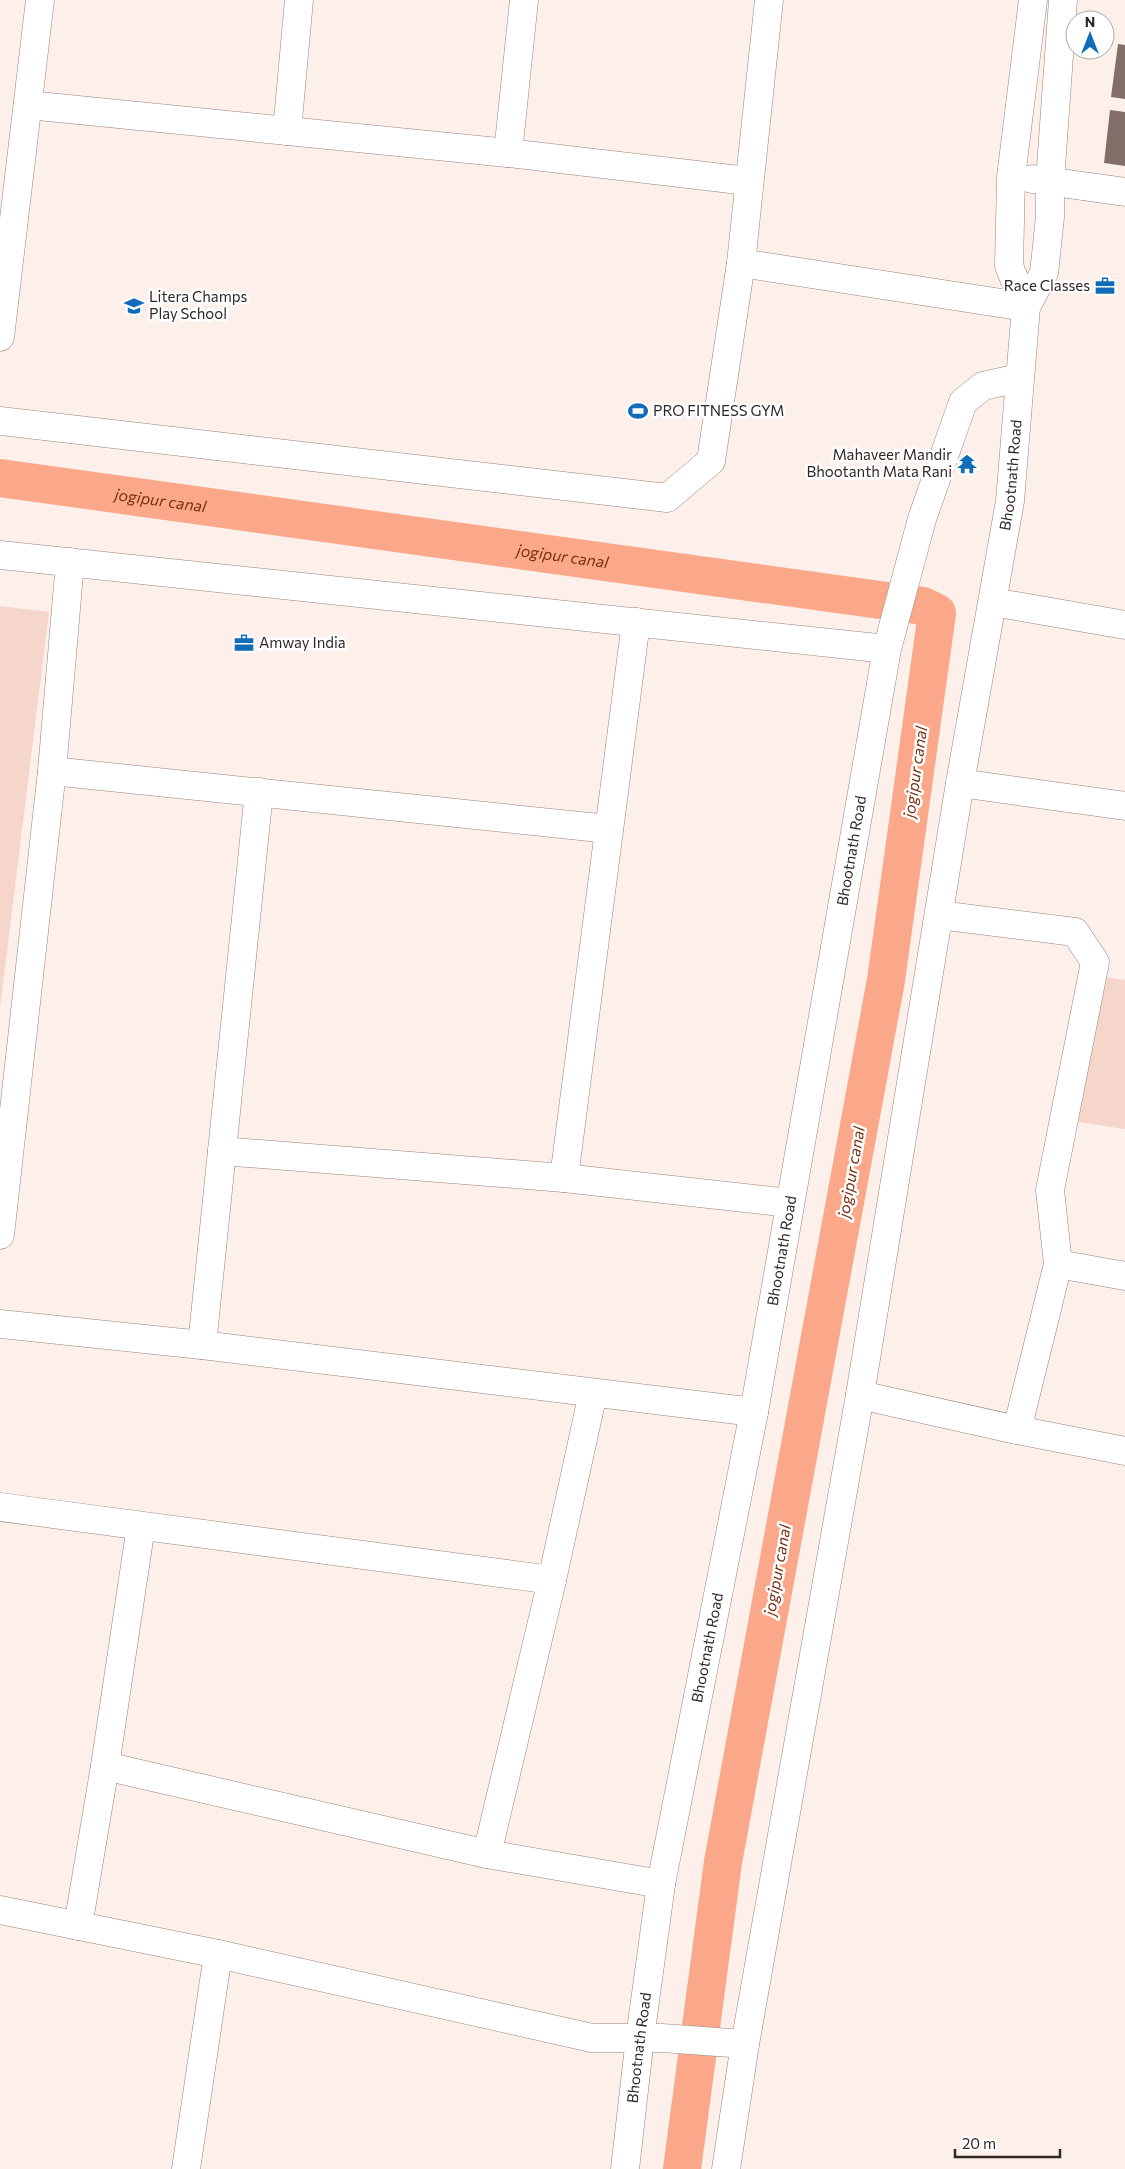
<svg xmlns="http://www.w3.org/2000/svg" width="1125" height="2169" viewBox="0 0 1125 2169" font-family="Commissioner,sans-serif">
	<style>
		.green { fill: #f6d6cb }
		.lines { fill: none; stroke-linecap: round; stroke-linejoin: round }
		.canal { stroke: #fba789; stroke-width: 38 }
		.building { fill: #816e67 }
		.minor-casing { stroke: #98847d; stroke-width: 29 }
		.minor { stroke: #fff; stroke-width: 28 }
		.labels { text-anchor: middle; stroke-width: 5; stroke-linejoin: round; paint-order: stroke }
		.poi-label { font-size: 15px; fill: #302825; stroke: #fff; text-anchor: start }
		.street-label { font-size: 15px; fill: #302825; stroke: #fff }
		.water-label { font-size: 16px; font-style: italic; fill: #793012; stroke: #fff }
	</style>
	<rect width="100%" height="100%" fill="#fdefea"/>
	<path class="green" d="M0 606 49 612 0 1008Z
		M1105 977 1125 980V1129L1072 1121Z"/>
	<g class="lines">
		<path class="canal" id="s1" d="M0 478 923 606 937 613 886 980 723 1862 682 2169"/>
	</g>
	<path class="building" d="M1118 44 1125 45V99L1111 97Z
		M1110 110 1125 112V166L1104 163Z"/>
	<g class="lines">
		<defs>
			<g id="minor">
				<path d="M28 105 508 153 748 181"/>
				<path d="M287 131 299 0"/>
				<path d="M508 153 524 0"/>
				<path d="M1032 179 1125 192"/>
				<path d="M741 263 1026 307"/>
				<path d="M1026 307 1009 266 1011 177 1033 0"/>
				<path d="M0 337 40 0"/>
				<path d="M0 421 667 498 711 461 741 263 769 0"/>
				<path d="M0 555 887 649"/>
				<path d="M993 602 1125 625"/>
				<path d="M52 771 609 829"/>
				<path d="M960 783 1125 806"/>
				<path d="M939 915 1075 932 1095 962 1050 1190 1058 1264 1017 1430"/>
				<path d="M222 1151 564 1178 790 1203"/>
				<path d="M564 1178 636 622"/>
				<path d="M0 1235 52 771 70 562"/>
				<path d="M1058 1264 1125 1276"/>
				<path d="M0 1324 202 1345 754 1412"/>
				<path d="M202 1345 259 792"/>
				<path d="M860 1395 1017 1430 1125 1451"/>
				<path d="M0 1507 552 1580"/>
				<path d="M105 1766 487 1854 661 1884"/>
				<path d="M487 1854 552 1580 593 1393"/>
				<path d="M0 1910 218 1954 592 2038H662L745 2044"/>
				<path d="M78 1926 105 1766 141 1526"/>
				<path d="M186 2169 218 1954"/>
				<path id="s2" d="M625 2169 640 2038 661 1884 754 1412 887 649 922 519 963 402 983 386 1019 378"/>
				<path id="s3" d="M726 2169 745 2044 860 1395 960 783 1010 501 1026 307 1044 273 1050 217V181L1063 0"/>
			</g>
		</defs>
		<use href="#minor" class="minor-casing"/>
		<use href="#minor" class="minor"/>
	</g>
	<defs>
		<symbol id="office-bare" viewBox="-9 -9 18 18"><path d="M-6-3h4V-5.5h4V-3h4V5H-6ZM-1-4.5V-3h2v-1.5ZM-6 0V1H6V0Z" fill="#106cb9" stroke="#fff" stroke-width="2.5" paint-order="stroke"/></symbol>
		<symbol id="school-bare" viewBox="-9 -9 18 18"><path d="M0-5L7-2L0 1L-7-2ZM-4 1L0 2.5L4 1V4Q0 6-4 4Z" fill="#106cb9" stroke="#fff" stroke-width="2.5" paint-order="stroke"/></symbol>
		<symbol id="stadium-bare" viewBox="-9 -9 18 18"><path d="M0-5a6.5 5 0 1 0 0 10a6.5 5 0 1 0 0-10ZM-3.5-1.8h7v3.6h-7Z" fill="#106cb9" stroke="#fff" stroke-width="2.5" paint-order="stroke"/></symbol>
		<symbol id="temple-bare" viewBox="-9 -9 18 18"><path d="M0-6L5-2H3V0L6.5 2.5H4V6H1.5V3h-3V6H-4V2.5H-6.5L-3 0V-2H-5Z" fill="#106cb9" stroke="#fff" stroke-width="2.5" paint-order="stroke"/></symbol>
	</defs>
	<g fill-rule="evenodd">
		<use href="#office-bare" x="1091" y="272" width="28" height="28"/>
		<use href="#school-bare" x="120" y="292" width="28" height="28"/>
		<use href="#stadium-bare" x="624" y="397" width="28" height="28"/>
		<use href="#temple-bare" x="953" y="450" width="28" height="28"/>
		<use href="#office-bare" x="230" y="629" width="28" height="28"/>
	</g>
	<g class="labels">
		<g class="poi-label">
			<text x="1090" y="291" text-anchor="end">Race Classes</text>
			<text x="149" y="302">Litera Champs<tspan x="149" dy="17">Play School</tspan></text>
			<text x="653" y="416">PRO FITNESS GYM</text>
			<text x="952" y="460" text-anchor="end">Mahaveer Mandir<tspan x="952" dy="17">Bhootanth Mata Rani</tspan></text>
			<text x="259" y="648">Amway India</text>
		</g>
		<g class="street-label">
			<text dy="5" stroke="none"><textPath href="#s3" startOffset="1718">Bhootnath Road</textPath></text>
			<text dy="5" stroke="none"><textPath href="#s2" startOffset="1338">Bhootnath Road</textPath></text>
			<text dy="5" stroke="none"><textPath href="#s2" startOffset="932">Bhootnath Road</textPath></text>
			<text dy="5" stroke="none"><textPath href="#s2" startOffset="528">Bhootnath Road</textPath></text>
			<text dy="5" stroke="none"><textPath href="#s2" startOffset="122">Bhootnath Road</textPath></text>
		</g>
		<g class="water-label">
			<text dy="6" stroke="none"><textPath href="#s1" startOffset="162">jogipur canal</textPath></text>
			<text dy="6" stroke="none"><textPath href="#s1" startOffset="568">jogipur canal</textPath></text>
			<text transform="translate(915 772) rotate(-82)" y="6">jogipur canal</text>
			<text transform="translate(851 1172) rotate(-80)" y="6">jogipur canal</text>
			<text transform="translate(777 1570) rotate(-80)" y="6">jogipur canal</text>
		</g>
	</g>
	<g transform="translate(1090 35)"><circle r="24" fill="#ffffff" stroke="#aca9a8"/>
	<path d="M0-4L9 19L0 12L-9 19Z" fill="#106cb9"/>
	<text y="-8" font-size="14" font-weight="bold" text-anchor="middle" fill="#302825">N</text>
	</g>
	<path d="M955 2149v8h105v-8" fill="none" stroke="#302825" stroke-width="2.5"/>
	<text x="962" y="2149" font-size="15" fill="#302825" stroke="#ffffff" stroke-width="4" paint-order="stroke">20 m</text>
</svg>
